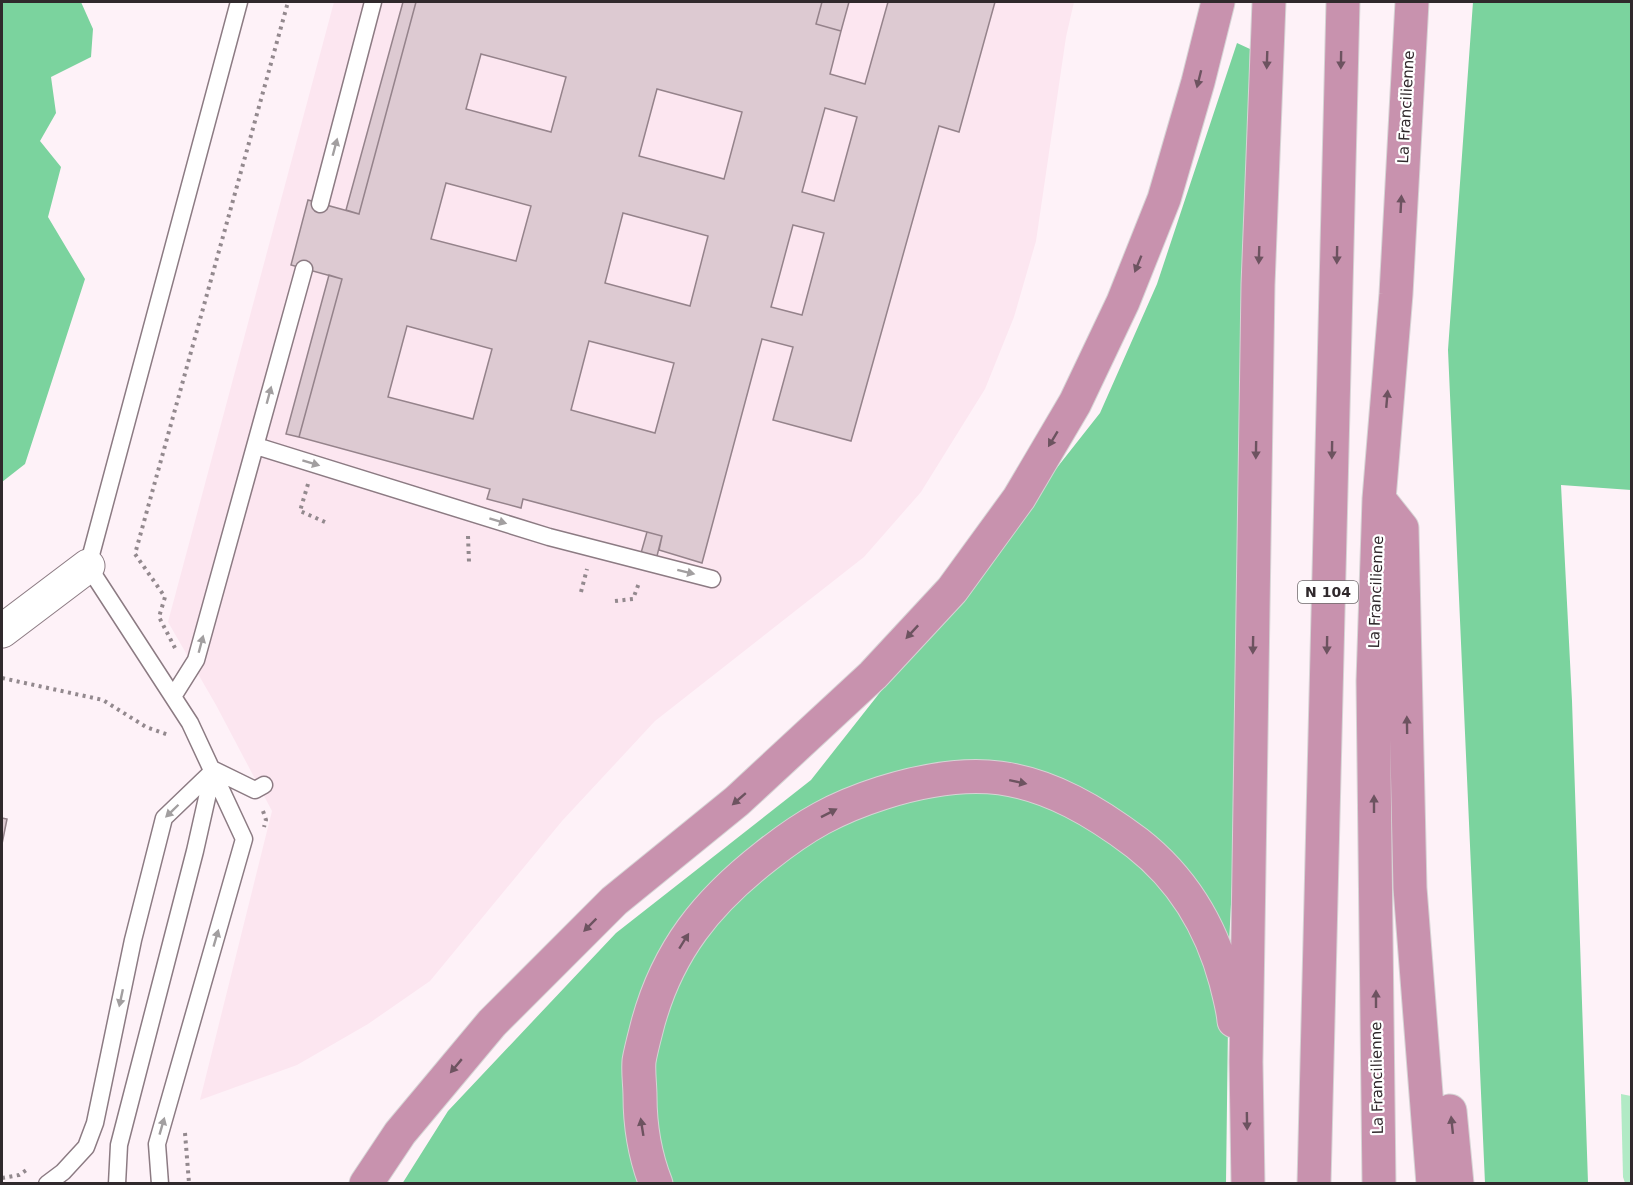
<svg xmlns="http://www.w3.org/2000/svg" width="1633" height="1185" viewBox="0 0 1633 1185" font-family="'DejaVu Sans',sans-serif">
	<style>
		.built { fill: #fce6f0 }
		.green { fill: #b1eac5 }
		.forest { fill: #7bd39e }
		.building { fill: #ddcad2; stroke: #95838b; stroke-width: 1.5; fill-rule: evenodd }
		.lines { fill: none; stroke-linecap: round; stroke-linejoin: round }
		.service-casing { stroke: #8c7b83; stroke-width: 19 }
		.minor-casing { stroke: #8c7b83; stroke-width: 35 }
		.trunk-casing { stroke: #d6d4d5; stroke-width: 35 }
		.path { stroke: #93898e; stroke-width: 4; stroke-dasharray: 3 4.5; stroke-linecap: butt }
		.service { stroke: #fff; stroke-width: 16 }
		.minor { stroke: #fff; stroke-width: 33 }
		.trunk { stroke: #c892ae; stroke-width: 33 }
		.oneway { fill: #6d5360 }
		.oneway2 { fill: #a29fa0 }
		.labels { text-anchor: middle; stroke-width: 4.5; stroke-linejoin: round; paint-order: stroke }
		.shield { fill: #fff; stroke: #6e696b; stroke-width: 1.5 }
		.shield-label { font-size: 14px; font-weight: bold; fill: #30292c }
		.street-label { font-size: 15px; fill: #30292c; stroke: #fff }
	</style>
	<rect width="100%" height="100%" fill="#fef2f8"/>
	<path class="built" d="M334 2H1074L1066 37 1036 241 1014 317 985 389 921 492 864 557 655 721 562 821 430 981 368 1024 297 1065 200 1100 272 811 216 705 168 622Z"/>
	<path class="green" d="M1621 1094 1631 1096V1183H1625L1623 1177Z"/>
	<path class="forest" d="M2 2H81L93 29 91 57 51 77 56 113 40 141 61 167 48 217 85 279 25 464 2 482Z
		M1473 2H1631V490L1561 485 1572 701 1588 1183H1485L1448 350Z
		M1237 43 1250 49 1233 864 1229 944 1226 1183 402 1184 448 1111 616 933 811 780 1100 413 1157 284Z"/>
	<path class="building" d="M403 2H416L359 214 346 210Z
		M416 2H822L816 24 841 31 830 74 865 84 888 2H995L959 132 939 126 851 441 773 420 793 347 762 339 702 563 659 550 662 536 523 499 521 508 487 499 490 489 299 437 342 279 291 265 308 200 359 214ZM481 54 566 77 551 132 466 109ZM657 89 742 112 724 179 639 156ZM825 108 857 117 834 201 802 192ZM446 183 531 206 516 261 431 239ZM623 213 708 236 690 306 605 283ZM793 225 824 233 802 315 771 307ZM407 326 492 349 473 419 388 397ZM589 341 674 363 655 433 571 410Z
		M822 2H849L841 31 816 24Z
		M329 275 342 279 299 437 286 434Z
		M647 532 662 536 655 564 639 560Z
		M2 818 7 819 2 844Z"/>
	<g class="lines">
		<defs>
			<path id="service" d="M320 204 373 2
				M256 446 549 537 712 579
				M174 695 196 660 304 269
				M214 770 255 790 264 785
				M47 1184 63 1172 86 1147 95 1123 133 940 164 818 214 770
				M117 1184 119 1145 195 851 213 771
				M160 1184 157 1144 244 839 190 723 88 566 239 2"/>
			<path id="minor" d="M2 631 88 566"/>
			<path id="trunk" d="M1379 499 1402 528 1410 888 1433 1184
				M1450 1111 1457 1184
				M366 1184 400 1133 492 1023 614 901 737 801 873 675 952 590 1019 498 1075 403 1123 302 1164 199 1198 82 1218 2
				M656 1184C645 1156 640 1125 640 1096 640 1085 638 1073 639 1061 641 1049 645 1035 648 1023 668 950 707 902 766 856 805 825 835 808 882 793 920 781 960 773 1000 778 1051 785 1096 812 1137 843 1183 879 1211 926 1226 982 1229 995 1233 1008 1234 1021
				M1248 1184 1246 1062 1258 285 1269 2
				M1314 1184 1343 2
				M1379 1184 1373 681 1379 499 1396 294 1412 2"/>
		</defs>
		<use href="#service" class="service-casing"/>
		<use href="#minor" class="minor-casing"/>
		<use href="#trunk" class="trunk-casing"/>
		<path class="path" d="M308 484 300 511 325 522
			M468 536 469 562
			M581 592 587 569
			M615 601 633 599 639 583
			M175 648 159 617 165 597 135 554 288 2
			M2 678 103 700 146 727 169 735
			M263 811 266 820 264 827
			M185 1133 189 1183
			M2 1178 19 1175 28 1169"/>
		<use href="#service" class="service"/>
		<use href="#minor" class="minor"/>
		<use href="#trunk" class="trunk"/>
	</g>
	<defs><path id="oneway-solid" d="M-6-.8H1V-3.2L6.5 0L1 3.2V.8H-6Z" transform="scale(1.5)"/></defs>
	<g class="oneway">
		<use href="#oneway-solid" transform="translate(1267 60) rotate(92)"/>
		<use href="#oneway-solid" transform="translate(1341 60) rotate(91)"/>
		<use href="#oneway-solid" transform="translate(1199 79) rotate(104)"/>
		<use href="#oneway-solid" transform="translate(1401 204) rotate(-87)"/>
		<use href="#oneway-solid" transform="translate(1259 255) rotate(92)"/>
		<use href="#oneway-solid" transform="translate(1337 255) rotate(91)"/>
		<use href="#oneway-solid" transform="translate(1138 264) rotate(112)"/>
		<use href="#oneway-solid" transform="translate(1387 399) rotate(-85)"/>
		<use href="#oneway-solid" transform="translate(1053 439) rotate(121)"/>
		<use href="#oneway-solid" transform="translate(1256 450) rotate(91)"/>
		<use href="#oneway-solid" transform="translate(1332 450) rotate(91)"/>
		<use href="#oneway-solid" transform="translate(912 632) rotate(133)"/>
		<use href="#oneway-solid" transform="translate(1253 645) rotate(91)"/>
		<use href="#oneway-solid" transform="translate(1327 645) rotate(91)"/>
		<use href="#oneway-solid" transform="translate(1407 725) rotate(-91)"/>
		<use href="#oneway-solid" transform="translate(1018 782) rotate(12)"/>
		<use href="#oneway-solid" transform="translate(739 799) rotate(139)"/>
		<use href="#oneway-solid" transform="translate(1374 804) rotate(-90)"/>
		<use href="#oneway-solid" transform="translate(829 813) rotate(-27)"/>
		<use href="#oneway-solid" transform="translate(590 925) rotate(135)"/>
		<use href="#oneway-solid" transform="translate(684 941) rotate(-58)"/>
		<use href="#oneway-solid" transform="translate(1376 999) rotate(-90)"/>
		<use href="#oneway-solid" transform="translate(456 1066) rotate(130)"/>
		<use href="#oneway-solid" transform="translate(1247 1121) rotate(89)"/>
		<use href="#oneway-solid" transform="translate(1452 1125) rotate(-96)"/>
		<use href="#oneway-solid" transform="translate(642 1127) rotate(-99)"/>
	</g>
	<g class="oneway2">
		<use href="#oneway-solid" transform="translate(335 147) rotate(-75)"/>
		<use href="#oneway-solid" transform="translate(269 395) rotate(-75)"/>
		<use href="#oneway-solid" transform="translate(311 463) rotate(17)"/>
		<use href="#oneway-solid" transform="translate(498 521) rotate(17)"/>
		<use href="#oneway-solid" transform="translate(686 572) rotate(14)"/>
		<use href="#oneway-solid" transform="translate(201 644) rotate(-75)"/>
		<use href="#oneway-solid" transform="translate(172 811) rotate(136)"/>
		<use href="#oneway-solid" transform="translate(216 938) rotate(-74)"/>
		<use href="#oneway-solid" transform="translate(121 998) rotate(102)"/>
		<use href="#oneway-solid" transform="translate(162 1126) rotate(-74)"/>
	</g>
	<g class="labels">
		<rect class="shield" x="1298" y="581" width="60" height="22" rx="4.5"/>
		<g class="shield-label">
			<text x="1328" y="597">N 104</text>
		</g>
		<g class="street-label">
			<text transform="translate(1406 107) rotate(-87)" y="5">La Francilienne</text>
			<text transform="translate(1376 592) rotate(-88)" y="5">La Francilienne</text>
			<text transform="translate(1377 1078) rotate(-91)" y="5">La Francilienne</text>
		</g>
	</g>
	<rect width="1633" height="1185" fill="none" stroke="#30292c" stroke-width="6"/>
</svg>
